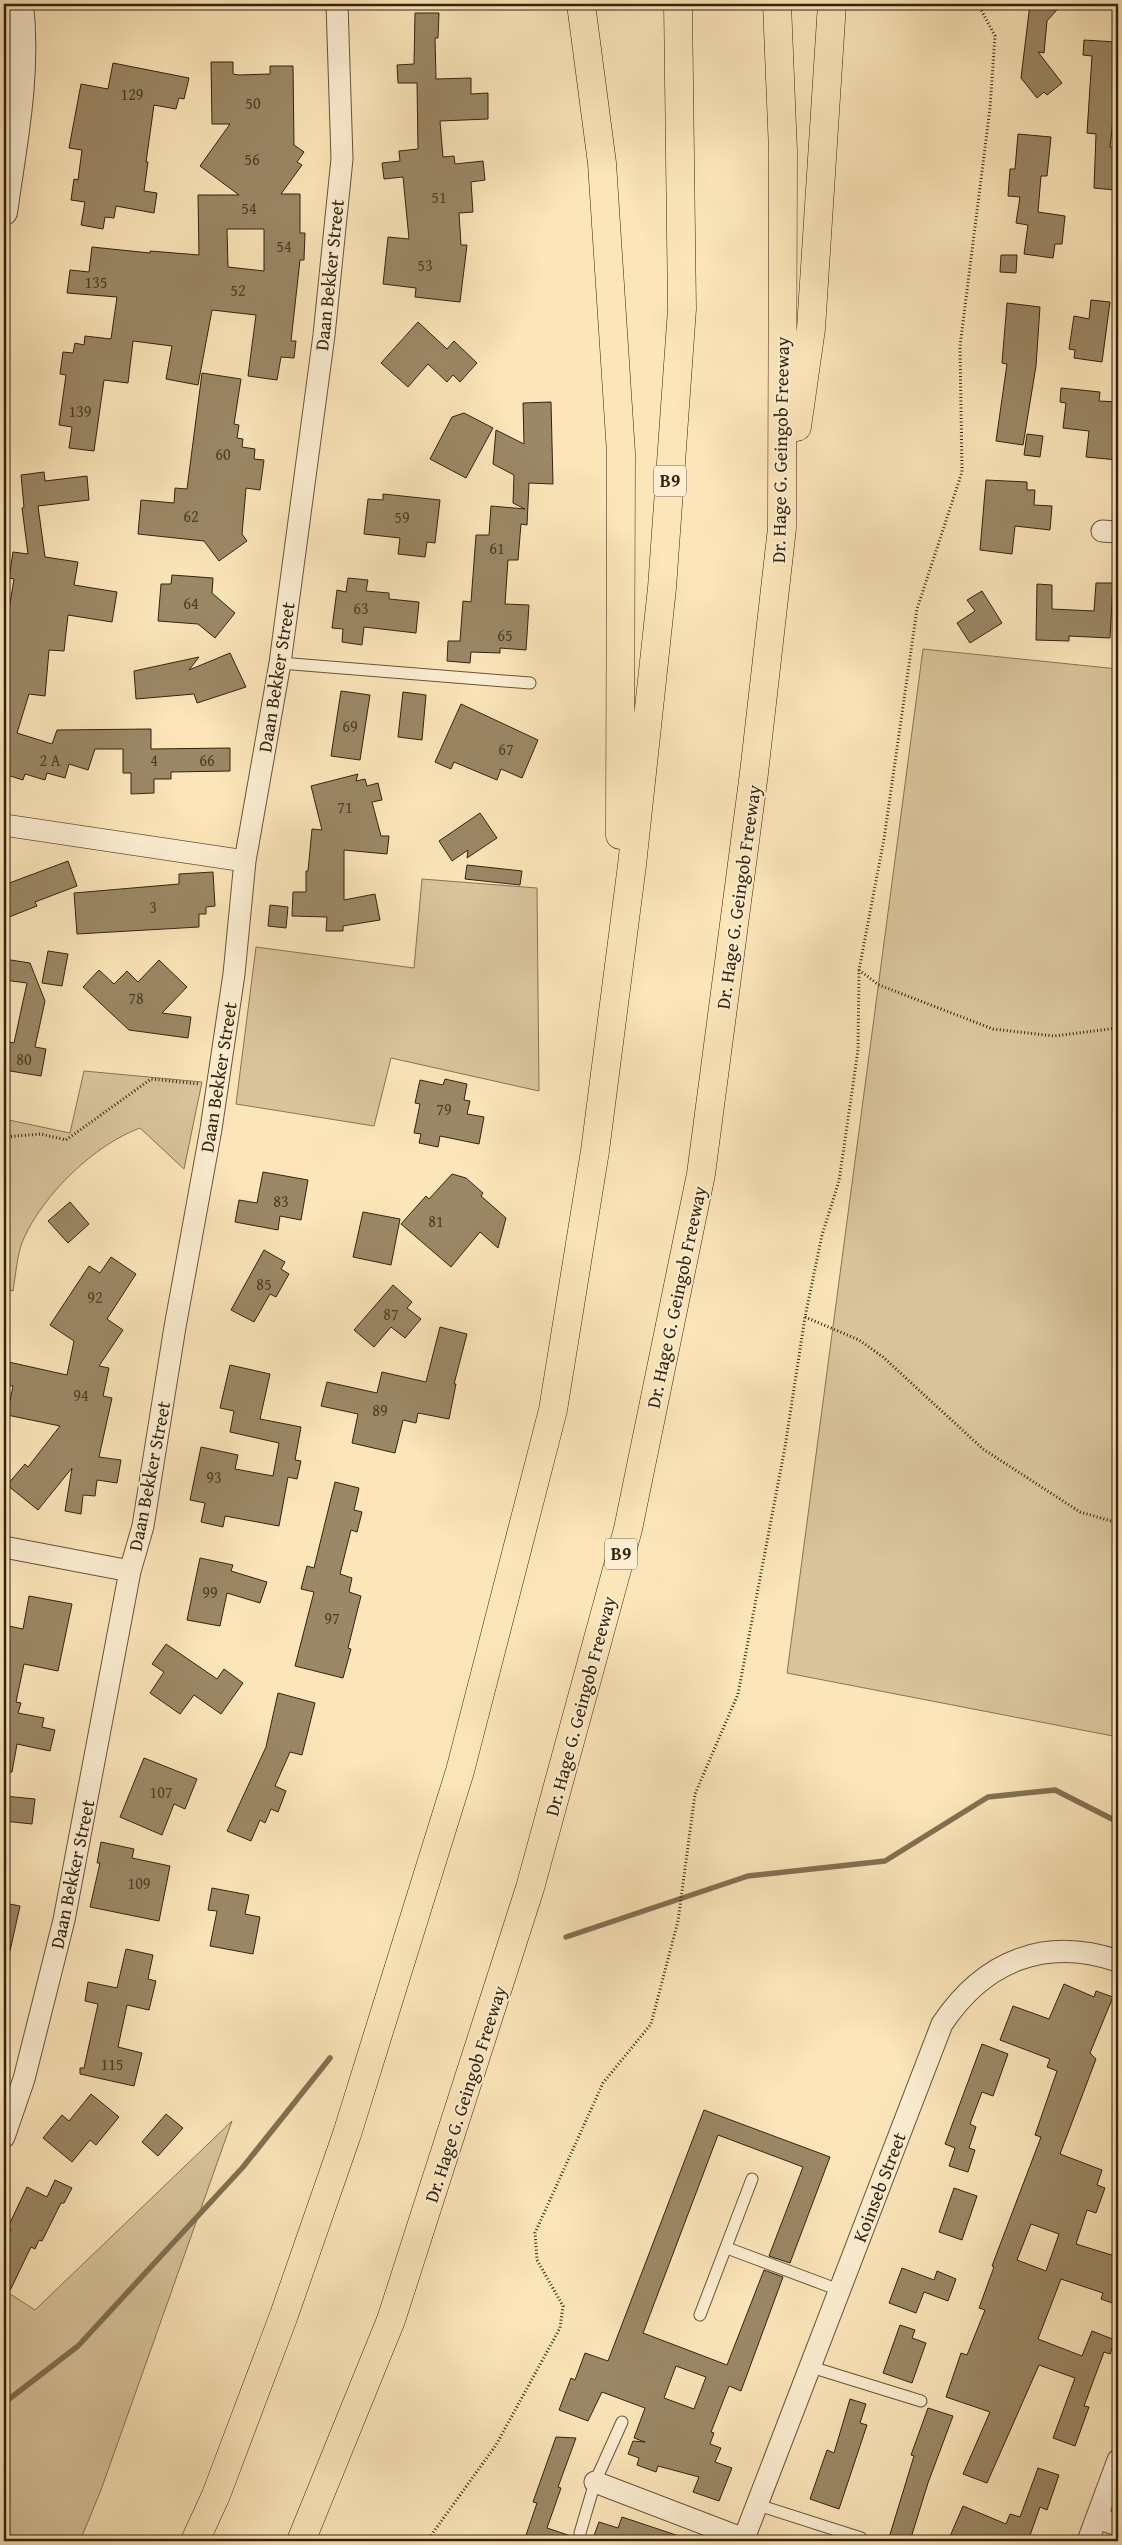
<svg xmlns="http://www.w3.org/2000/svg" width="1122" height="2545" viewBox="0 0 1122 2545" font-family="'Gentium Book Plus',serif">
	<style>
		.green { fill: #d9c49c; stroke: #867454 }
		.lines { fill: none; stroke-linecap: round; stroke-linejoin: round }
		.stream { stroke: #827051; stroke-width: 5.5 }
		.building { fill: #9b8866; stroke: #33230d; fill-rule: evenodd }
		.service-casing { stroke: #655438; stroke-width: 13 }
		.minor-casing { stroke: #655438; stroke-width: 23 }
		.tertiary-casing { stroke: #655438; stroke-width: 28 }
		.motorway-casing { stroke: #33230d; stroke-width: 29 }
		.path { stroke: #33230d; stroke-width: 3; stroke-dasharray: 1 2.5; stroke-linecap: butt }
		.service { stroke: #fceed2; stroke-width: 11 }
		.minor { stroke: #fceed2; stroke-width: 21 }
		.tertiary { stroke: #fceed2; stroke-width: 26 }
		.motorway { stroke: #fbe5b9; stroke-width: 28 }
		.labels { text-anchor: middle; stroke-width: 4; stroke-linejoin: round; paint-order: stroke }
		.number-label { font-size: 16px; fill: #4d3c23 }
		.shield { fill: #fceed2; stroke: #6f6048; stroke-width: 1 }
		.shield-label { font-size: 18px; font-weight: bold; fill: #33230d }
		.street-label { font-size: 19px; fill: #33230d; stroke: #fceed2 }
	</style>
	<rect width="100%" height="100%" fill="#fbe5b9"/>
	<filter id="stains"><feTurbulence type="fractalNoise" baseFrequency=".004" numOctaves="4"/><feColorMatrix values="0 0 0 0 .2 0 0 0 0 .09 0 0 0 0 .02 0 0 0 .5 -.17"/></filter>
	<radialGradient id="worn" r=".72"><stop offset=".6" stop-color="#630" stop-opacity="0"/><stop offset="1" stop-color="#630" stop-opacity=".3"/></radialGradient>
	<path class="green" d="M923 649 1118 669V1737L787 1673Z
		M422 879 537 888 539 1091 391 1058 374 1126 236 1104 256 947 414 968Z
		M84 1071 202 1082 184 1169 140 1128C94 1145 44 1194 24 1238 17 1253 16 1274 13 1291L4 1289V1119L70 1133Z
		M232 2121 101 2490 80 2541H4V2290L35 2310Z"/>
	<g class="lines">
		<path class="stream" d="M566 1937 748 1876 885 1861 988 1797 1055 1790 1118 1822
			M4 2403 78 2346 243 2167 330 2058"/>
	</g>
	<path class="building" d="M1030 4H1062L1047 21 1044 53 1038 52 1062 83 1047 95 1044 92 1037 98 1021 78Z
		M415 13H439L438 38H435L436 79 471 78V94L488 93V119L440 121 443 157 454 156 455 164 483 161 485 180 471 182 473 212 459 213 461 245H467L460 302 415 297 416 288 383 284 388 237 409 239 403 177 384 179 382 163 400 161 399 151 418 149 417 83H398L397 65 414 64Z
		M1084 40 1116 42 1113 48 1118 49V93H1116L1110 147 1118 148 1115 190 1094 188 1096 134 1087 133 1092 56 1083 55Z
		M211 62H233V74L239 75 270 74V66H293L294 145 304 152 297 162 302 165 281 194H300V233H305L304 260H300L291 341H296L294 358 281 357 277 380 248 376 256 315 212 310 198 385 166 379 172 346 133 341 128 383 104 380 94 451 69 448 72 427 59 425 66 375 60 374 63 352 73 353 75 343 84 345 85 336 111 339 117 297 67 293 70 270 89 272 92 247 150 253V251L199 255 198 195H239L200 166 230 124H212ZM227 229H264V271L228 267Z
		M113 63 189 78 184 99 179 98 176 109 154 105 146 162H148L144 191 157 193 154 213 116 206 114 218 105 217 103 229 81 225 85 202 71 200 74 179 78 180 82 150 69 148 81 84 108 89Z
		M1018 134 1051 137 1047 176H1041L1038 212 1065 216 1062 244H1055L1053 258 1024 254 1028 225 1016 223 1020 197 1008 196 1010 169H1015Z
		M1001 255H1017L1016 273 1000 272Z
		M1091 300 1110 302 1102 362 1074 358 1075 350 1069 349 1074 316 1089 319Z
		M1007 303 1040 307 1036 366 1023 445 996 441 1007 364 1002 363Z
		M418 322 447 349 454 341 477 363 460 382 453 375 447 382 428 364 408 387 381 363Z
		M202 373 241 379 234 424 239 425 237 438 243 439 242 447 255 449 254 459 264 460 260 490 246 488 242 534 247 541 219 561 204 541 138 534 141 500 174 503 175 488 187 489Z
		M1061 388 1100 392 1099 401 1118 402V460L1086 457 1089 431 1063 428 1066 403 1060 402Z
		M551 402 553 484 529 483 527 525 521 524 518 560H508L505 604 529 605 526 650 500 648V653L471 652 470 663 447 661 448 641H460L463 601 471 602 476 535H489L491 506 525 509 513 503 514 475 493 464 496 430 524 444 523 403Z
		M464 413 493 428 466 478 430 459 452 417Z
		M1027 434 1043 436 1040 457 1024 455Z
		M44 472 45 481 87 476 89 500 38 506 45 557 78 562 74 585 117 592 112 622 68 615 64 651 49 650 45 696 29 694 17 733 52 744 57 730 151 729V749L230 748V771L171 772V779H154V793L131 794V773H123V749H95L88 770 69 764 65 778 47 773 45 780 25 774 23 780 4 774V628H6L14 579 9 578 13 552 28 554 22 508 24 507 21 475Z
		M986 480 1027 482V490H1035L1034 505 1052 506 1050 530 1015 526 1012 554 980 550Z
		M383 494 440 500 435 543 427 542 425 557 398 554 400 538 364 534 368 499 383 500Z
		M172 575 213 578 212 593 235 613 215 638 198 624 158 621 161 584H171Z
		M348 578 368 580 366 591 389 593V599L419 602 416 633 364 627 362 645 342 642 343 629 332 628 337 590 346 592Z
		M1096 583H1113L1110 638 1069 636V641L1036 640 1037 584 1052 585V609L1094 611Z
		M982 591 1002 623 970 643 957 623 975 611 967 600Z
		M230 653 246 687 197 703 194 694 136 699 134 671 199 657 189 670Z
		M341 691 370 695 360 760 331 756Z
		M403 692 426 695 422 740 398 737Z
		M461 704 538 740 522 778 501 769 497 780 454 762 451 769 435 762Z
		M358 774 356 781 365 779 367 786 378 783 382 800 372 802 381 836H389L387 854 344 850V900L375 894 380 920 343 926V931H326L327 917 292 916 293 892H306V871H308L312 829 322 830 311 786Z
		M480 813 497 838 467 858 468 850 452 861 439 841Z
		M68 861 77 886 35 902 37 906 4 919V885Z
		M467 865 522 871 520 885 465 879Z
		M213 872 215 906 206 907V914H199V927L77 934 74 893 179 884V874Z
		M270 905 288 907 286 928 268 926Z
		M48 951 68 954 62 986 42 983Z
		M4 959 30 963 45 1001 35 1047 46 1049 41 1076 4 1070V1041L14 1043 27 983 4 980Z
		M159 960 187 987 162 1013 191 1017 188 1038 129 1030 83 987 99 970 114 984 127 971 138 982Z
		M445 1079 467 1084 464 1100 470 1101 467 1114 484 1117 479 1144 440 1136 438 1147 419 1143 421 1134 414 1133 420 1104 415 1103 420 1080 443 1085Z
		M263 1172 308 1180 301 1220 280 1216 278 1230 235 1222 239 1200 257 1203Z
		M452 1174 466 1178 483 1193 481 1196 506 1218 498 1248 480 1232 451 1267 401 1224 426 1196 429 1199Z
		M70 1202 89 1224 68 1243 48 1221Z
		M363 1212 400 1219 391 1265 353 1257Z
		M264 1250 285 1262 281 1269 289 1274 276 1297 270 1294 254 1322 231 1310Z
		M111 1257 136 1274 107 1319 123 1330 99 1366 109 1368 103 1396 112 1398 99 1457 121 1460 117 1483 97 1480 95 1496 83 1495 81 1514 65 1511 72 1468 38 1510 7 1485 25 1464 28 1467 60 1426 7 1415 13 1386 4 1385V1361L67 1375 74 1341 50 1325 89 1266 100 1273Z
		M393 1285 412 1302 407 1308 421 1319 405 1338 391 1327 374 1347 354 1330Z
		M440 1327 467 1334 454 1384H456L449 1419 418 1413 416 1423 403 1420 395 1453 352 1443 358 1414 321 1406 327 1382 377 1393 382 1372 426 1382Z
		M230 1365 270 1374 260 1419 301 1427 295 1460 301 1461 297 1479 288 1477 279 1526 225 1516 223 1527 201 1522 205 1503 190 1500 201 1447 238 1455 235 1469 273 1476 279 1443 230 1432 234 1411 220 1408Z
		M335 1482 359 1488 354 1510 362 1512 357 1532 351 1530 340 1574 352 1578 349 1592 361 1596 348 1648 351 1649 343 1678 295 1666 314 1592 301 1589 307 1566 314 1568Z
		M200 1558 233 1565 231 1571 267 1582 260 1603 227 1593 220 1626 187 1620Z
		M29 1596 72 1604 58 1671 24 1664 16 1702 21 1703 18 1713 44 1718 42 1727 55 1730 50 1751 17 1744 12 1772H4V1625L23 1629Z
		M166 1644 217 1679 224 1669 243 1683 221 1714 194 1695 180 1714 150 1693 164 1672 152 1664Z
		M278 1693 315 1703 302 1755 290 1752 275 1786 286 1791 278 1812 271 1809 265 1823 260 1820 251 1841 227 1831 266 1747Z
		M144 1758 197 1779 185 1809 174 1804 162 1835 120 1817Z
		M4 1796 35 1799 32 1824 4 1821Z
		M101 1842 134 1849 132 1858 170 1866 159 1921 90 1907 100 1863H97Z
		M212 1888 249 1895 245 1914 260 1917 253 1954 210 1946 217 1911 208 1910Z
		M4 1903 20 1906 10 1951H4Z
		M126 1949 153 1955 148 1979 156 1981 149 2010 127 2005 118 2047 142 2053 134 2086 80 2074V2068H84L98 2004 85 2001 88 1982 117 1988Z
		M1064 1984 1094 1997 1096 1991 1113 1997 1090 2053 1096 2059 1060 2154 1102 2170 1097 2185 1105 2188 1096 2213 1087 2210 1076 2244 1118 2257V2305L1101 2299 1103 2293 1061 2279 1038 2339 1082 2356 1092 2331 1115 2340 1110 2354 1104 2352 1084 2406 1089 2407 1075 2446 1053 2438 1075 2378 1039 2365 987 2483 963 2474 990 2412 946 2397 961 2353 967 2355 985 2310 979 2308 994 2267 992 2266 1041 2137 1035 2135 1057 2071 1047 2067 1050 2059 1000 2040 1013 2006 1049 2019ZM1031 2224 1059 2234 1046 2271 1017 2260Z
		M982 2044 1008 2054 993 2096 982 2092 970 2124 976 2127 969 2148 975 2150 968 2172 949 2166 955 2148 945 2144Z
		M91 2094 119 2117 96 2145 90 2140 72 2162 43 2138 62 2115 69 2121Z
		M704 2110 830 2157 790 2263 769 2256 803 2167 718 2135 643 2333 727 2365 764 2270 783 2277 741 2391 729 2386 711 2432 714 2433 710 2444 721 2448 715 2462 732 2468 719 2501 693 2492 699 2477 658 2466 656 2472 637 2465 639 2458 628 2454 633 2441 645 2442 634 2438 645 2408 602 2392 588 2421 559 2410 571 2378 575 2380 585 2353 608 2361ZM676 2366 706 2377 694 2409 664 2398Z
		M166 2114 183 2128 158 2156 142 2142Z
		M55 2180 72 2188 64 2203H61L42 2241 39 2240 35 2249 31 2247 4 2303V2244L11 2229 8 2227 27 2187 47 2197Z
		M954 2188 977 2196 962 2240 939 2232Z
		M902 2268 934 2280 937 2271 956 2279 948 2301 924 2292 916 2313 889 2303Z
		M900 2325 915 2330 912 2338 926 2343 912 2383 883 2373Z
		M850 2399 866 2404 860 2423 867 2425 839 2509 810 2499 827 2450 834 2453Z
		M928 2408 953 2416 928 2483 910 2541H888L914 2456 911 2455Z
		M556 2437 576 2438 558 2487 561 2488 547 2528 574 2537 578 2541H524L537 2503 533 2502Z
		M1038 2468 1059 2475 1047 2510 1040 2507 1028 2541H948L963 2506 1006 2524 1010 2514 1020 2517Z
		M622 2517 685 2538V2541H592L599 2522 618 2528Z"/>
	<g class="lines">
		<defs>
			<path id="service" d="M280 663 530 683
				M727 2248 839 2290
				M700 2315 752 2179
				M811 2367 921 2401
				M758 2505 861 2538
				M580 2533 595 2482 622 2422"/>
			<path id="minor" d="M1102 531 1118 532
				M4 825 245 861
				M4 1547 130 1571
				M4 2137 24 2079 64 1920 130 1571 143 1526 175 1327 211 1129 234 974 245 861 280 663 324 335 342 159 337 4
				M595 2482 744 2539
				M1097 2518 1118 2525
				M743 2541 942 2024C984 1961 1045 1936 1118 1961
				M1088 2541 1118 2460"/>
			<path id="tertiary" d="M4 212C14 142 28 74 20 4"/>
			<path id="motorway" d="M581 4 602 163 621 453 620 835
				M797 427 811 329 832 4
				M195 2541 216 2495 284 2315 347 2134 460 1771 553 1410 595 1151 632 865 662 588 682 309 678 4
				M301 2541 391 2320 530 1888 628 1529 701 1174 754 773 782 528 783 151 777 4"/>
		</defs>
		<use href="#service" class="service-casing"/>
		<use href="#minor" class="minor-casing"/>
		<use href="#tertiary" class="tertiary-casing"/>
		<use href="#motorway" class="motorway-casing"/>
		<path class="path" d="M859 970 879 985 993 1029 1054 1036 1118 1028
			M4 1137 41 1134 66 1140 151 1079 200 1084
			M805 1317 859 1340 883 1357 983 1449 1080 1512 1118 1523
			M427 2541 496 2445 560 2328 563 2306 537 2260 535 2233 603 2083 651 2024 678 1921 695 1794 738 1694 785 1447 805 1317 822 1235 839 1181 858 1050 859 970 884 839 917 609 962 472 960 346 990 108 995 36 978 4"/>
		<use href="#service" class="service"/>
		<use href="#minor" class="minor"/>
		<use href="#tertiary" class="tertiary"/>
		<use href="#motorway" class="motorway"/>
	</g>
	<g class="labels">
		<g class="number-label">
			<text x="132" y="100">129</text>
			<text x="253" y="109">50</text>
			<text x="252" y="165">56</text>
			<text x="439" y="203">51</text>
			<text x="249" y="214">54</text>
			<text x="284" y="252">54</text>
			<text x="425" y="271">53</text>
			<text x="96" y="288">135</text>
			<text x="238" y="296">52</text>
			<text x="80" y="417">139</text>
			<text x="223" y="460">60</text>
			<text x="191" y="522">62</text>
			<text x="402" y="523">59</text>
			<text x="497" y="554">61</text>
			<text x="191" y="609">64</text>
			<text x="361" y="614">63</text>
			<text x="505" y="641">65</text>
			<text x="350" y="732">69</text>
			<text x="506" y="755">67</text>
			<text x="50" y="766">2 A</text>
			<text x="154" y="766">4</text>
			<text x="207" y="766">66</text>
			<text x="345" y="813">71</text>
			<text x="153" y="913">3</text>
			<text x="136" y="1004">78</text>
			<text x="24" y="1065">80</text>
			<text x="444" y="1115">79</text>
			<text x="281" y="1207">83</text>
			<text x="436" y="1227">81</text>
			<text x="264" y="1290">85</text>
			<text x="95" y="1303">92</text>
			<text x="391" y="1320">87</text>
			<text x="81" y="1401">94</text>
			<text x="380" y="1416">89</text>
			<text x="214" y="1483">93</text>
			<text x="210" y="1598">99</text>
			<text x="332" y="1624">97</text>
			<text x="161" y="1798">107</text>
			<text x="139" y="1889">109</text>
			<text x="112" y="2070">115</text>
		</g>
		<g class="shield">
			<rect x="654" y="465.5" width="32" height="31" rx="4"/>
			<rect x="605" y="1538.5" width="32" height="31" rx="4"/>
		</g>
		<g class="shield-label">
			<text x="670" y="487">B9</text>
			<text x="621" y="1560">B9</text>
		</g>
		<g class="street-label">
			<text transform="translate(329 275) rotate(-84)" y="7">Daan Bekker Street</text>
			<text transform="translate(780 450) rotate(-89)" y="7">Dr. Hage G. Geingob Freeway</text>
			<text transform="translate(276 677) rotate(-81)" y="7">Daan Bekker Street</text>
			<text transform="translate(738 897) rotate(-82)" y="7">Dr. Hage G. Geingob Freeway</text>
			<text transform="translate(218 1077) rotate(-81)" y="7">Daan Bekker Street</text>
			<text transform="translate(676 1297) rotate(-78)" y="7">Dr. Hage G. Geingob Freeway</text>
			<text transform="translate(149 1476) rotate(-79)" y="7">Daan Bekker Street</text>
			<text transform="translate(580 1706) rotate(-75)" y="7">Dr. Hage G. Geingob Freeway</text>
			<text transform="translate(72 1874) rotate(-78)" y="7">Daan Bekker Street</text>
			<text transform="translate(465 2094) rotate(-72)" y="7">Dr. Hage G. Geingob Freeway</text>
			<text transform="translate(879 2187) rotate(-69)" y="7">Koinseb Street</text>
		</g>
	</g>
	<rect width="1122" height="2545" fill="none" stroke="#fbe5b9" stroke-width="20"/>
	<rect x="5" y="5" width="1112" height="2535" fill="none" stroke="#33230d" stroke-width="2.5"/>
	<rect x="10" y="10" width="1102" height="2525" fill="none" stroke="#33230d"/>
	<rect width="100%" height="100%" filter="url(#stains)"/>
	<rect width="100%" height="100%" fill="url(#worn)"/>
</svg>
